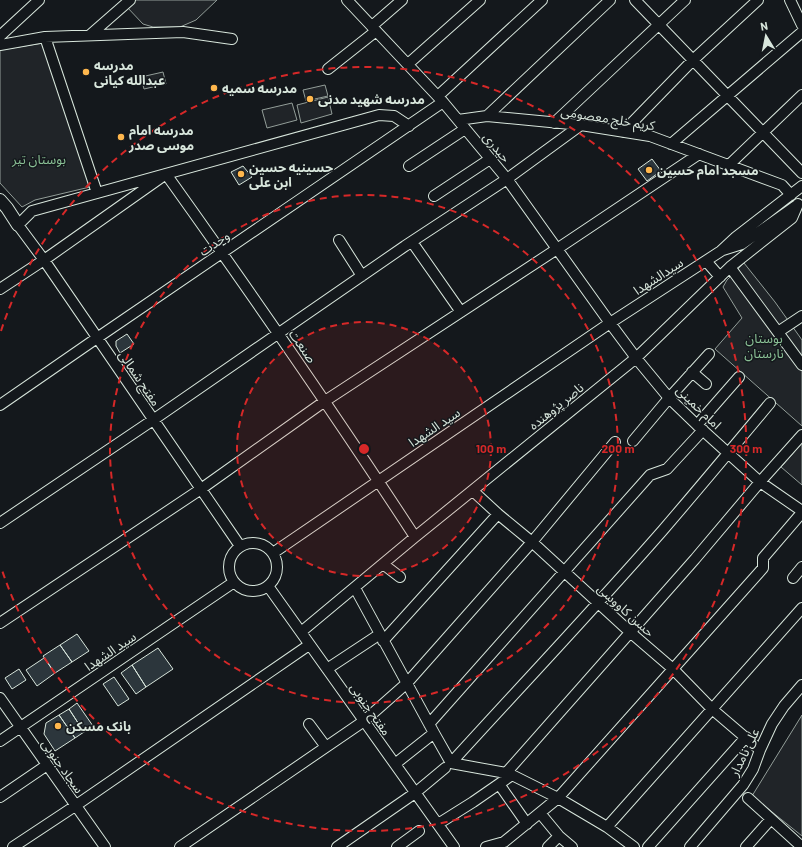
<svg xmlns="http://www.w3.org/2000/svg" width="802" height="847" viewBox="0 0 802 847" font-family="Barlow,'Noto Sans Arabic',sans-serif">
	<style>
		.green { fill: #202428; stroke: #939e99 }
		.building { fill: #2c363c; stroke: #d8e6dc }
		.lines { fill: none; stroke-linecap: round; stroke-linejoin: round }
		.minor-casing { stroke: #d8e6dc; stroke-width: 12 }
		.major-casing { stroke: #d8e6dc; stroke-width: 14 }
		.minor { stroke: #14181c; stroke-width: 10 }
		.major { stroke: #14181c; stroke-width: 12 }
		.ring { fill: none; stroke: #d62828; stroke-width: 2; stroke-dasharray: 7 5 }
		.poi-dot { fill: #ffb74d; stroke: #14181c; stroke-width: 1.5 }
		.labels { text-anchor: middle; stroke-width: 3; stroke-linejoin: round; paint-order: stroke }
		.poi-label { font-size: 13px; font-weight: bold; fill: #d8e6dc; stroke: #14181c; text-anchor: start }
		.street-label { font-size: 13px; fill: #d8e6dc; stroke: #14181c }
		.park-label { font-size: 13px; fill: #8ac095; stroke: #14181c }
		.centre { fill: #d62828; stroke: #14181c; stroke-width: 2 }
		.ring-label { font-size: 12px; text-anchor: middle; font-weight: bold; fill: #d62828; stroke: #14181c; stroke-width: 3; stroke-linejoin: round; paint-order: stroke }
	</style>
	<rect width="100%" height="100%" fill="#14181c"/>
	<path class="green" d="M133 0H217L196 20 180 27H153L143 24 126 6Z
		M43 43 90 187 35 200 22 207 0 183V50Z
		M163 72 166 84 144 89 141 77Z
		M325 85 328 96 306 101 303 90Z
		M328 97 332 114 301 123 297 105Z
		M292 103 297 120 267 128 262 110Z
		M744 263 775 302 802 340V426L715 349 742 318 723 287 727 280Z
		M802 443V485L781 467Z
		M802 715V836L752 796Z"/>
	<path class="building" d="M652 159 661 171 647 181 638 169Z
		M243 166 252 177 239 185 231 172Z
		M127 334 134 344 120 353 116 346V341Z
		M77 634 89 651 72 662 60 645Z
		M60 645 72 662 55 673 43 656Z
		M158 648 173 669 146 687 132 665Z
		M44 658 55 673 37 686 26 670Z
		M132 665 146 687 136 694 121 673Z
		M19 669 26 680 12 689 5 678Z
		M114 677 129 699 118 706 103 684Z
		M77 703 93 726 84 732 69 709Z
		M69 709 84 732 75 738 59 715Z
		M59 715 75 738 55 751 44 734 46 723Z"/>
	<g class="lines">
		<defs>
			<path id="minor" d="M347 0 443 102 507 179 610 323 636 358 669 398 697 425 760 482 802 511
				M635 0 802 173
				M790 0 802 25
				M372 26 402 0
				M90 35 130 0
				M0 36 39 0
				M45 37 97 193
				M0 45 45 37 183 32 232 39
				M408 64 480 0
				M328 69 376 31
				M438 96 542 0
				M487 116 610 0
				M458 120 487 116 581 125 650 136 782 185 791 195
				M554 123 685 0
				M623 132 693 60 758 0
				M671 144 802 32
				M729 165 802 95
				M409 166 465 129
				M434 196 490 159
				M339 240 362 276
				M412 242 461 312
				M723 250 742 244 797 205
				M706 261 720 277
				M730 267 802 365
				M0 289 44 260 166 174C251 293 335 414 415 537
				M778 332 802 316
				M692 372 706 384
				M0 405 97 338 443 102
				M697 425 739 377
				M633 441 669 398 709 354
				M473 491 498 514 532 542 630 632 673 669 712 709 760 750
				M0 523 153 420 405 246 507 179 581 125
				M229 567a24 24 0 1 1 48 0a24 24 0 1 1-48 0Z
				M240 546 44 260 18 225 32 211 379 115 394 116 409 126
				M273 553 610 323 721 251 736 237 802 186
				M383 564 400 577
				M793 578 802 567
				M268 586 454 847
				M355 588 434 733 451 763 506 773 512 775 558 798 607 827 634 847
				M0 623 201 489 325 401 557 249 699 154
				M301 632 415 537 636 358 730 267 792 218 798 204
				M383 641 498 514
				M327 669 380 634
				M0 698 105 847
				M309 724 326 747
				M429 724 650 475 667 469 703 430
				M0 741 234 582
				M451 763C522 685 594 609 663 530 699 488 735 445 770 403
				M395 764 434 733
				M506 773 695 559 760 482 802 435
				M499 784 527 824
				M0 797 47 765
				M748 798 802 847
				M540 813 559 836 572 847
				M438 824 473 802 512 775
				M607 827 802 608
				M13 847 75 806 309 645
				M180 847 364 721 407 683 532 542 615 442
				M337 847 415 793 445 768
				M397 847 419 831
				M486 847 504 842 558 798 673 669 763 568V558L799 516 802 510
				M548 847 559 836
				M648 847 746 737
				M690 847 743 785 753 769 760 750 772 724 784 706 802 685
				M746 847 771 819"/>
			<path id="major" d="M0 200 7 208 18 225"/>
		</defs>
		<use href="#minor" class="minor-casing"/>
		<use href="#major" class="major-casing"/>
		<use href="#minor" class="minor"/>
		<use href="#major" class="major"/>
	</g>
	<circle cx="364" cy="449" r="127" fill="#d62828" fill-opacity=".12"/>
	<g class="ring">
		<circle cx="364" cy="449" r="127"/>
		<circle cx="364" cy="449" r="254"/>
		<path d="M1 331A382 382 0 1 1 1 567"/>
	</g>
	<g class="poi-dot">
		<circle cx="86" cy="72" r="4"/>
		<circle cx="214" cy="88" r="4"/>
		<circle cx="310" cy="99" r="4"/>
		<circle cx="121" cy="137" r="4"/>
		<circle cx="649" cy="170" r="4"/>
		<circle cx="241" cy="174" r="4"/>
		<circle cx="58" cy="726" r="4"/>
	</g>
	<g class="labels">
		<g class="poi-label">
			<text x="94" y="70">مدرسه<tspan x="94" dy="15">عبدالله کیانی</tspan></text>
			<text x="222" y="93">مدرسه سمیه</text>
			<text x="318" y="104">مدرسه شهید مدنی</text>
			<text x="129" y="135">مدرسه امام<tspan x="129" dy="15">موسی صدر</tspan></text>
			<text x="249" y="172">حسینیه حسین<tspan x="249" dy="15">ابن علی</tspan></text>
			<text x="657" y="175">مسجد امام حسین</text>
			<text x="66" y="731">بانک مسکن</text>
		</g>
		<g class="street-label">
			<text transform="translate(608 118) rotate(9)" y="5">کریم خلج معصومی</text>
			<text transform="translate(497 147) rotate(50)" y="5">حیدری</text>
			<text transform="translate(214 243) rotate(-34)" y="5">وحدت</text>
			<text transform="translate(658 276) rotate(-33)" y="5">سیدالشهدا</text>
			<text transform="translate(303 346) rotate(55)" y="5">صنعت</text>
			<text transform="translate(140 378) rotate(56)" y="5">مفتح شمالی</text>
			<text transform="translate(556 406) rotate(-39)" y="5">ناصر پژوهنده</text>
			<text transform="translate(699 407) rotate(44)" y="5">امام خمینی</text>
			<text transform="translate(434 427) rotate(-34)" y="5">سید الشهدا</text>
			<text transform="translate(626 610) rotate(42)" y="5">حسن کاووسی</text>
			<text transform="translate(110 651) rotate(-34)" y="5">سید الشهدا</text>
			<text transform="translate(371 709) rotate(55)" y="5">مفتح جنوبی</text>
			<text transform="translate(744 752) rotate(-64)" y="5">علی نامدار</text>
			<text transform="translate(63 766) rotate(55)" y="5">سجاد جنوبی</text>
		</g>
		<g class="park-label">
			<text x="39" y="164">بوستان تیر</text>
			<text x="764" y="343">بوستان<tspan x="764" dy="15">نارستان</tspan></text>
		</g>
	</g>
	<circle cx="364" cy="449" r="6" class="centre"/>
	<g class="ring-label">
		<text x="491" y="453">100 m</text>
		<text x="618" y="453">200 m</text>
		<text x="746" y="453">300 m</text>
	</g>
	<g transform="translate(766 36) rotate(350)" stroke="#14181c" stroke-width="3" paint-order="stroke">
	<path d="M0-3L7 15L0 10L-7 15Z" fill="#d8e6dc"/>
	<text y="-6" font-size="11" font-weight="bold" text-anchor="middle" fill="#d8e6dc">N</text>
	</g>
</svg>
